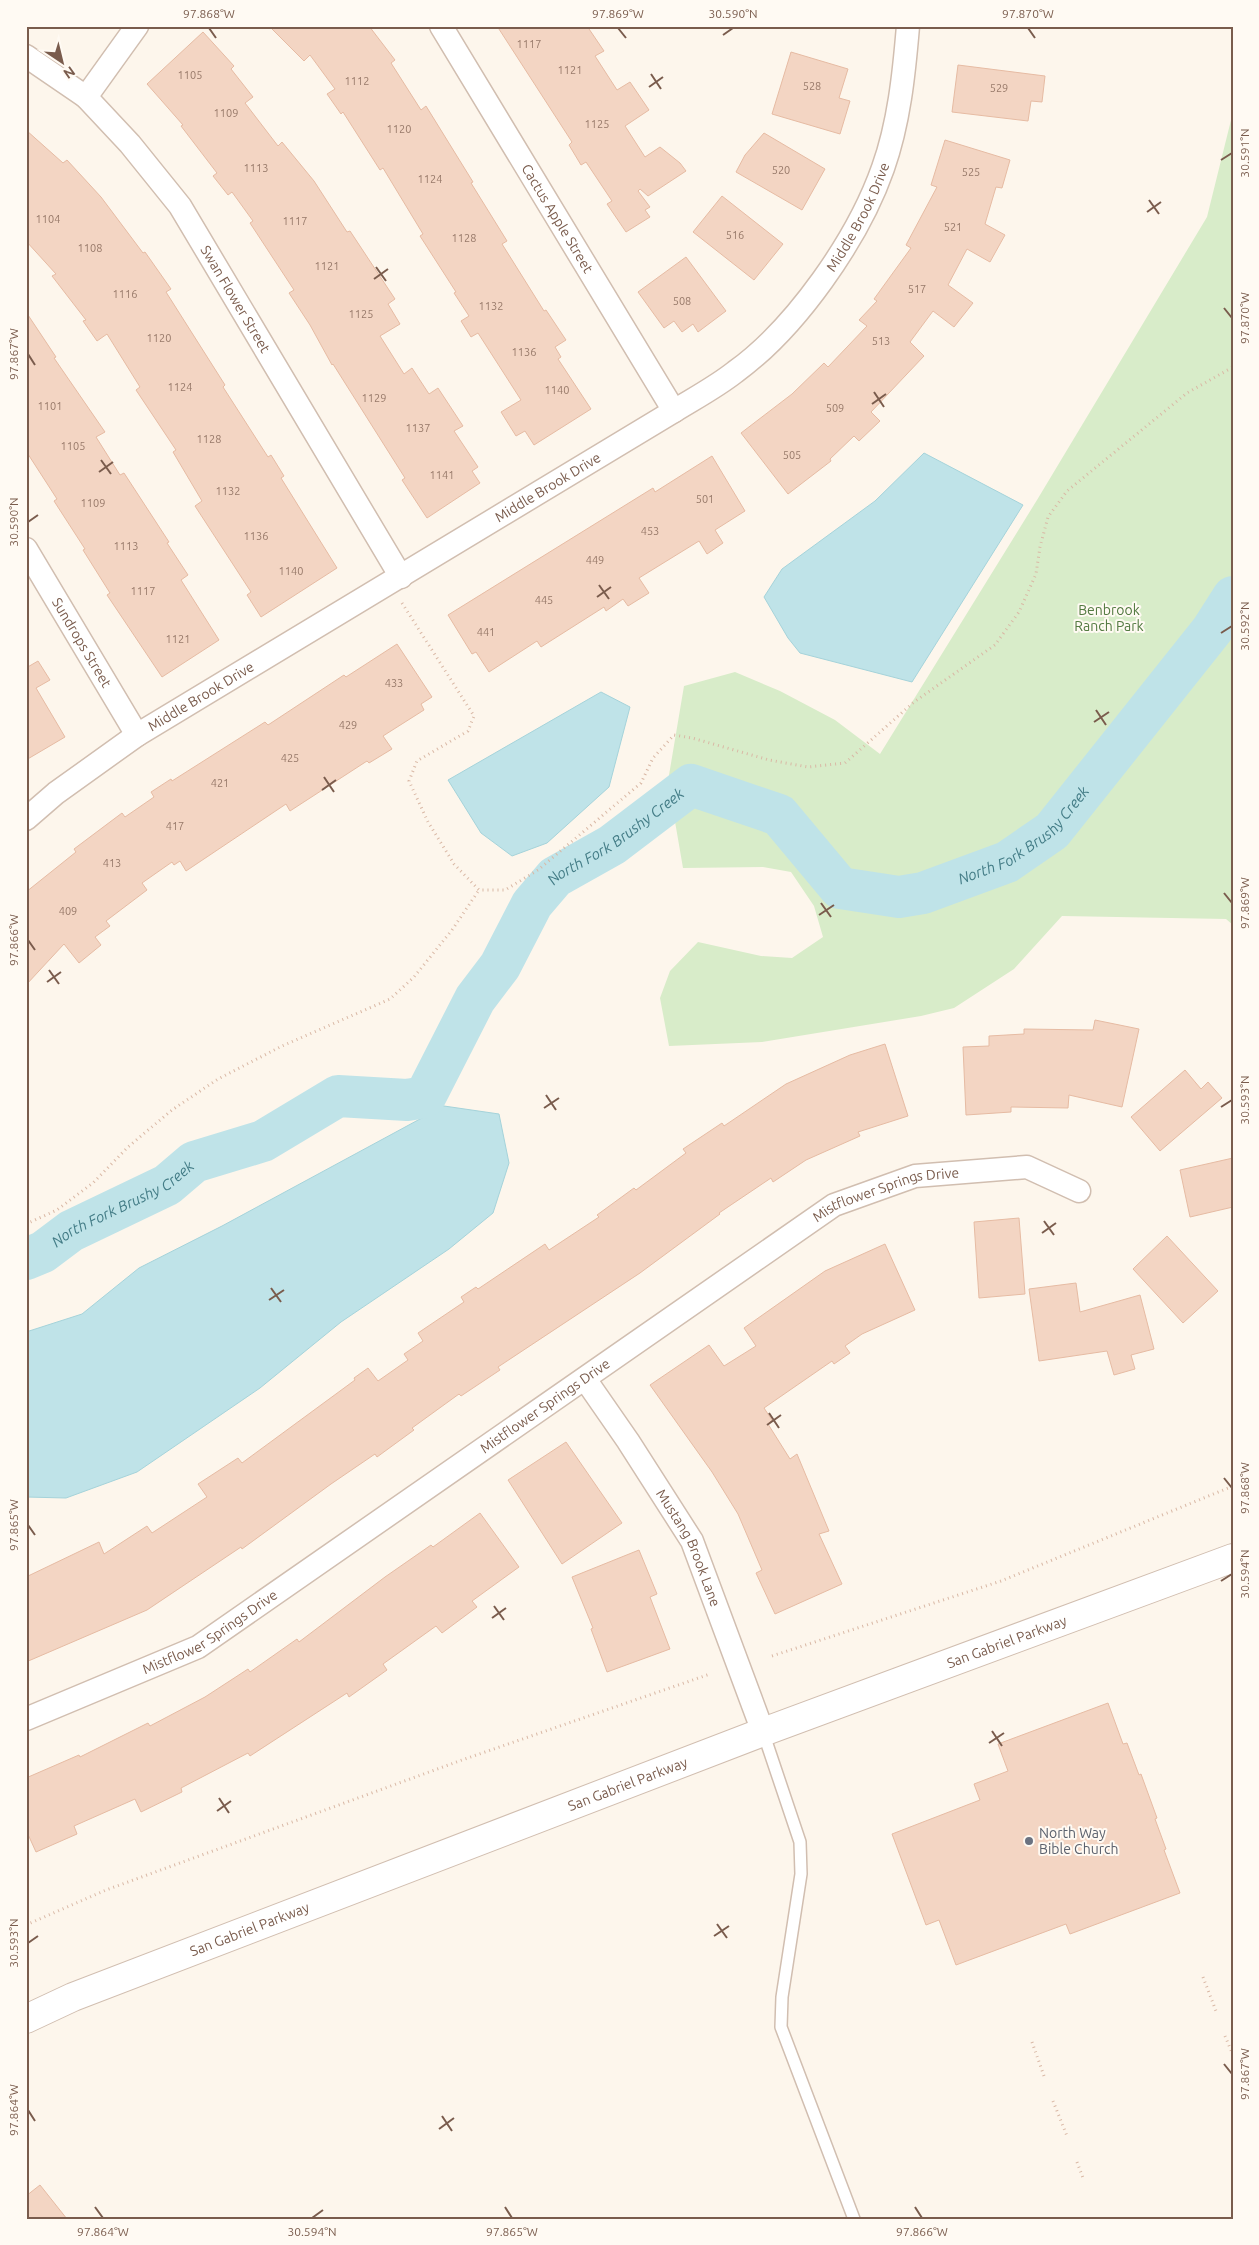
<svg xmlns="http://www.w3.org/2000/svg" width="1259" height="2245" viewBox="0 0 1259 2245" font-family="Ubuntu,sans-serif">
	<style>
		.green { fill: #d8ecc9 }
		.water { fill: #bfe3e8; stroke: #a5d3da }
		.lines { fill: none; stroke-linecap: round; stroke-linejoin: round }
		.river { stroke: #bfe3e8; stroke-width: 42 }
		.building { fill: #f3d5c3; stroke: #e6bba3 }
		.service-casing { stroke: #d1beb0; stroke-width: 14 }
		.minor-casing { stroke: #d1beb0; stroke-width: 25 }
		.tertiary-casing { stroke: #d1beb0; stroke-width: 30 }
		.path { stroke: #d9b8a5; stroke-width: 3; stroke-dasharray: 1 4; stroke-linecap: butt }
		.service { stroke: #fff; stroke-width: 11 }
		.minor { stroke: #fff; stroke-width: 22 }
		.tertiary { stroke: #fff; stroke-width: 28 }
		.ticks { fill: none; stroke: #7a5c4d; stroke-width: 2 }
		.worship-dot { fill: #6b7280; stroke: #fffaf3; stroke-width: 2 }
		.labels { text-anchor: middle; stroke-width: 4; stroke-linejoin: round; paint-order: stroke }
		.number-label { font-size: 11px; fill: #987a6a }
		.street-label { font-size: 14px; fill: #7a5c4d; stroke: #fffaf3 }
		.park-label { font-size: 14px; fill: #537a41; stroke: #fffaf3 }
		.worship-label { font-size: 14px; fill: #5b616d; stroke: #fffaf3; text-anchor: start }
		.water-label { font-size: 15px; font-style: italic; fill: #437c86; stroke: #fffaf3 }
		.neatline { fill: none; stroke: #7a5c4d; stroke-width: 2 }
		.ticks-label { font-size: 12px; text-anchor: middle; fill: #7a5c4d }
	</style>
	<rect width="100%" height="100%" fill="#fdf6ec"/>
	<path class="green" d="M1233 112V925L1226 919 1062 916 1014 969 954 1008 921 1016 762 1042 669 1046 660 998 670 971 698 942 761 956 792 958 823 937 814 906 791 872 763 867 683 868 668 781 684 686 735 672 780 691 835 720 880 754 1037 500 1207 217Z"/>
	<path class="water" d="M924 453 1023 505 912 682 800 653 788 638 764 597 782 569 875 501Z
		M601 692 630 707 609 787 547 843 512 856 481 833 448 780Z
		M444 1106 499 1114 509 1163 493 1213 449 1249 341 1322 260 1388 137 1472 66 1498 26 1497V1332L82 1314 139 1268 222 1226Z"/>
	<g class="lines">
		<path class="river" id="s1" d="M26 1259 43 1252 71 1231 167 1185 194 1162 263 1141 338 1096 407 1100 425 1097 475 999 500 966 532 904 555 877 612 845 691 785 779 815 840 888 899 897 923 893 1007 862 1052 831 1212 630 1233 597"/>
	</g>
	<path class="building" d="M269 26H369L395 60 391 63 421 110 426 106 473 182 471 183 507 241 502 244 544 311 546 310 566 340 555 347 561 357 558 359 591 409 534 445 525 431 516 436 501 412 521 400 478 333 471 337 461 321 469 316 454 293 456 292 420 236 423 234 383 168 380 170 343 112 341 114 327 94 335 89 310 55 304 61Z
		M497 26H587L604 51 595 56 617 90 630 82 649 110 625 126 645 157 660 147 680 163 686 171 648 196 640 189 638 191 650 207 645 210 650 217 626 232 607 204 612 201 586 162 581 165 569 145 572 142Z
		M203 32 234 66 231 69 253 97 245 103 278 146 282 142 314 181 347 232 350 231 395 299 388 304 400 324 380 336 404 374 412 368 429 394 438 388 463 426 454 431 478 467 472 471 480 483 427 518 402 480 405 478 333 364 332 365 310 325 289 293 294 290 250 223 253 221 232 192 228 195 213 176 217 173 181 126 183 125 147 84Z
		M791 52 848 69 839 98 850 101 840 134 772 114Z
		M958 65 1045 76 1042 102 1031 101 1028 121 952 112Z
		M26 130 63 163 67 160 101 197 143 253 145 252 171 289 166 292 225 385 223 387 268 457 271 455 284 476 281 478 337 568 261 617 247 595 251 592 195 506 202 501 173 452 176 450 136 390 140 387 107 334 97 341 83 321 86 320 52 276 56 274 26 241Z
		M764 133 825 169 802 210 736 172 745 155Z
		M945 140 1010 160 1002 188 996 187 985 224 1005 235 990 262 967 249 948 285 973 303 954 327 933 311 910 342 924 356 871 412 880 421 859 441 854 436 830 459 831 461 788 494 741 433 792 394 824 363 828 367 867 326 859 320 877 301 874 299 911 248 906 245 937 187 931 185Z
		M722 196 783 244 754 280 693 232Z
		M686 257 726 311 698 332 693 324 682 332 674 321 664 328 638 292Z
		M26 312 56 357 54 358 105 432 96 437 120 475 124 473 169 542 167 543 188 575 181 580 219 640 162 677 107 595 110 593 83 550 85 549 54 501 57 499 26 451Z
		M712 456 745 511 715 530 723 543 707 554 699 541 639 578 649 593 628 606 623 599 606 611 604 607 541 647 537 641 489 672 476 652 472 654 448 615 653 488 655 492Z
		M397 644 432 697 421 704 424 710 383 736 392 749 369 763 367 761 290 811 286 804 186 871 180 861 174 865 172 862 142 883 147 890 106 921 110 926 95 937 101 945 79 963 64 944 26 985V892L76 852 74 849 122 813 125 817 154 797 151 792 171 779 172 781 265 722 268 725 344 675 346 677Z
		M38 661 50 680 36 688 65 737 26 760V668Z
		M1095 1020 1139 1029 1122 1107 1069 1095 1068 1108 1011 1107V1112L966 1115 963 1047 989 1046V1036L1024 1034V1029L1093 1030Z
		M885 1044 908 1116 858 1132 860 1136 806 1160 773 1182 771 1178 719 1213 720 1214 640 1273 498 1367 500 1370 461 1396 459 1394 412 1428 414 1430 377 1457 375 1454 331 1484 242 1549 241 1547 147 1610 26 1662V1577L99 1542 104 1554 147 1526 152 1533 207 1497 198 1484 238 1458 242 1463 355 1380 354 1378 368 1368 378 1381 408 1360 404 1354 423 1341 418 1333 464 1302 461 1297 476 1287 478 1289 545 1244 549 1250 599 1217 597 1215 634 1188 636 1190 686 1153 683 1149 722 1123 724 1126 786 1084 850 1055Z
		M1185 1070 1201 1089 1208 1082 1222 1098 1160 1151 1131 1117Z
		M1233 1158V1207L1190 1217 1180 1170Z
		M1019 1218 1025 1294 979 1298 974 1222Z
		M1167 1236 1218 1291 1183 1323 1133 1269Z
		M885 1244 915 1310 862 1334 845 1346 850 1353 834 1364 832 1361 764 1408 772 1420 768 1424 790 1459 797 1454 829 1531 819 1534 842 1584 775 1614 756 1573 762 1570 738 1514 712 1472 650 1385 709 1345 724 1366 756 1346 744 1328 825 1271Z
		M1076 1283 1080 1312 1140 1295 1154 1349 1131 1355 1135 1369 1114 1375 1107 1351 1039 1361 1029 1289Z
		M566 1442 622 1523 562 1564 508 1480Z
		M480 1513 519 1567 472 1601 477 1607 442 1633 436 1626 383 1664 387 1670 349 1697 347 1693 250 1756 248 1753 181 1788 182 1792 141 1812 135 1799 74 1826 77 1834 36 1852 26 1830V1778L79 1755 80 1757 148 1723 150 1726 205 1697 248 1669 250 1672 297 1639 299 1642 385 1577 431 1545 433 1547Z
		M639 1550 657 1594 650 1597 670 1649 607 1672 591 1629 593 1628 572 1577Z
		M1108 1703 1123 1744 1127 1743 1139 1775 1141 1774 1157 1818 1155 1819 1166 1849 1164 1850 1180 1893 1070 1934 1066 1924 956 1965 939 1920 926 1925 892 1834 980 1800 974 1784 1008 1771 998 1744Z
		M40 2185 67 2219H26V2196Z"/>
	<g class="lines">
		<defs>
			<path id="service" d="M763 1732 800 1842 801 1874 782 1997 781 2027 854 2219"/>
			<g id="minor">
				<path id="s2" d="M441 26 674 411"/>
				<path id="s3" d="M26 56 86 97 130 144 180 206 401 577"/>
				<path d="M86 97 137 26"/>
				<path id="s4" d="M26 549 137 735"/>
				<path id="s5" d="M26 819 56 793 137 735 674 411C695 398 716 387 735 372 796 328 858 239 883 168 899 123 904 74 908 26"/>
				<path id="s6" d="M585 1379 628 1441 692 1541 763 1732"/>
				<path id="s7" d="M26 1719 198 1647 834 1205 915 1176 1027 1167 1079 1191"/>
			</g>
			<g id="tertiary">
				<path id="s8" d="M26 2019 73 1997 763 1732 1233 1558"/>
			</g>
		</defs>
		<use href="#service" class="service-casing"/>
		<use href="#minor" class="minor-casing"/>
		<use href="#tertiary" class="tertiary-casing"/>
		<path class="path" d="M402 603 474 716 468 731 417 761 409 781 428 822 454 864 479 890H505L538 870 641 783 653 758 674 735 692 738 769 760 808 767 845 763 914 702 995 645 1019 612 1036 574 1040 547 1048 517 1067 491 1187 393 1233 367
			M26 1224 57 1210 93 1183 128 1147 172 1110 218 1079 282 1046 390 999 414 977 452 930 479 890
			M772 1656 1001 1581 1233 1486
			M26 1925 106 1890 462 1760 710 1674
			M1203 1977 1216 2011
			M1225 2036 1233 2055
			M1032 2042 1044 2076
			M1053 2101 1067 2136
			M1077 2162 1083 2178"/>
		<use href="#service" class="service"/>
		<use href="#minor" class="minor"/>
		<use href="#tertiary" class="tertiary"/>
	</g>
	<path class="ticks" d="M209 28 216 38M618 28 626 38M1028 28 1035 38M723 35 733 28M651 74 661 89M649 87 663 77M1221 160 1232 153M1149 200 1159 214M1147 212 1161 202M376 267 386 281M374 279 388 269M1224 308 1232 318M28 354 35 365M874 392 884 407M872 404 886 394M101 460 111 474M99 472 113 462M28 522 38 515M599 585 609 599M597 597 611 587M1221 633 1232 626M1096 710 1106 725M1094 722 1109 712M324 777 334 792M322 790 336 780M1224 893 1232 903M821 903 831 917M819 915 834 905M28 940 35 950M49 970 59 984M47 982 61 972M546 1095 556 1110M1221 1107 1232 1100M544 1108 559 1098M1044 1221 1054 1235M1042 1233 1056 1223M271 1288 281 1302M269 1300 284 1290M769 1413 779 1428M767 1425 781 1415M1224 1478 1232 1488M28 1525 35 1535M1221 1581 1232 1574M494 1606 504 1620M492 1618 506 1608M992 1731 1002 1746M989 1743 1004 1733M219 1798 229 1813M217 1811 231 1801M717 1924 727 1938M714 1936 729 1926M28 1943 38 1936M1224 2064 1232 2074M28 2110 35 2121M442 2116 452 2131M439 2129 454 2118M95 2207 103 2218M505 2207 512 2218M915 2207 922 2218M312 2218 323 2210"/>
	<circle class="worship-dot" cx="1029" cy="1841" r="5"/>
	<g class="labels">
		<g class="number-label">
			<text x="529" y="48">1117</text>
			<text x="570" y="74">1121</text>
			<text x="190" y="79">1105</text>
			<text x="357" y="85">1112</text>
			<text x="812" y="90">528</text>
			<text x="999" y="92">529</text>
			<text x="226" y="117">1109</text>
			<text x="597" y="128">1125</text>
			<text x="399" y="133">1120</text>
			<text x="256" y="172">1113</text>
			<text x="781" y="174">520</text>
			<text x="971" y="176">525</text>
			<text x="430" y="183">1124</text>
			<text x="48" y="223">1104</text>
			<text x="295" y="225">1117</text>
			<text x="953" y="231">521</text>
			<text x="735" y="239">516</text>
			<text x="464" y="242">1128</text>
			<text x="90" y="252">1108</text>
			<text x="327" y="270">1121</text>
			<text x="917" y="293">517</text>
			<text x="125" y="298">1116</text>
			<text x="682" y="305">508</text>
			<text x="491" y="310">1132</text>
			<text x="361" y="318">1125</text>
			<text x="159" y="342">1120</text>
			<text x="881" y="345">513</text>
			<text x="524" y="356">1136</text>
			<text x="180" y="391">1124</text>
			<text x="557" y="394">1140</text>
			<text x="374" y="402">1129</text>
			<text x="50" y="410">1101</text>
			<text x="835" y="412">509</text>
			<text x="418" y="432">1137</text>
			<text x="209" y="443">1128</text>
			<text x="73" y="450">1105</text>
			<text x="792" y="459">505</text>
			<text x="442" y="479">1141</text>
			<text x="228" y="495">1132</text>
			<text x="705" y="503">501</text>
			<text x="93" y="507">1109</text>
			<text x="650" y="535">453</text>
			<text x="256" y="540">1136</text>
			<text x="126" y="550">1113</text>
			<text x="595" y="564">449</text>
			<text x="291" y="575">1140</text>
			<text x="143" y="595">1117</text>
			<text x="544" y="604">445</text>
			<text x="486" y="636">441</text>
			<text x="178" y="643">1121</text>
			<text x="394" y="687">433</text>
			<text x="348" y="729">429</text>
			<text x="290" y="762">425</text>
			<text x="220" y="787">421</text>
			<text x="175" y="830">417</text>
			<text x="112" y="867">413</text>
			<text x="68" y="915">409</text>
		</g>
		<g class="street-label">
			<text dy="5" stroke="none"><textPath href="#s5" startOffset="1039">Middle Brook Drive</textPath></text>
			<text dy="5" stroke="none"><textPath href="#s2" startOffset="225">Cactus Apple Street</textPath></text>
			<text dy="5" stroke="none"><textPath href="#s3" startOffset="325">Swan Flower Street</textPath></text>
			<text dy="5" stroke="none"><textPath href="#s5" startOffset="619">Middle Brook Drive</textPath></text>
			<text dy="5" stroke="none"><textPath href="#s4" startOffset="109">Sundrops Street</textPath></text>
			<text dy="5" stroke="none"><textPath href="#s5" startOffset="214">Middle Brook Drive</textPath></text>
			<text dy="5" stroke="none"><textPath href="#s7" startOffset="1014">Mistflower Springs Drive</textPath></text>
			<text dy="5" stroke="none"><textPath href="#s7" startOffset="609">Mistflower Springs Drive</textPath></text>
			<text dy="5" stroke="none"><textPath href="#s6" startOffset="199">Mustang Brook Lane</textPath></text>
			<text dy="5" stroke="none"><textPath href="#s7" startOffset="204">Mistflower Springs Drive</textPath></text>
			<text dy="5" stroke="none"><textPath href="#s8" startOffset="1051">San Gabriel Parkway</textPath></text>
			<text dy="5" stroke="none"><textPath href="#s8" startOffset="646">San Gabriel Parkway</textPath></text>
			<text dy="5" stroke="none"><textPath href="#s8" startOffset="241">San Gabriel Parkway</textPath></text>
		</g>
		<g class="park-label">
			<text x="1109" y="615">Benbrook<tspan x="1109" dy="16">Ranch Park</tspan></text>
		</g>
		<g class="worship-label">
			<text x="1039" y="1838">North Way<tspan x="1039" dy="16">Bible Church</tspan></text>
		</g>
		<g class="water-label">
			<text dy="5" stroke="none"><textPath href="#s1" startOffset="1254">North Fork Brushy Creek</textPath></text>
			<text dy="5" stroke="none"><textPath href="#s1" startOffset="772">North Fork Brushy Creek</textPath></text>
			<text dy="5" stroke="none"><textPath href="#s1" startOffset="112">North Fork Brushy Creek</textPath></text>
		</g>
	</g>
	<rect width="1259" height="2245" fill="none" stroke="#fffaf3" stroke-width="55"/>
	<g transform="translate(62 62) rotate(145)" stroke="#fffaf3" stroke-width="4" paint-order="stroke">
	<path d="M0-4L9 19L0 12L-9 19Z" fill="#7a5c4d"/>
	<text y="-8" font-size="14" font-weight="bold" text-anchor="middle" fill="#7a5c4d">N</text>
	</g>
	<rect x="28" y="28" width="1204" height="2190" class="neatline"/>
	<g class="ticks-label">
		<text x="209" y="18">97.868°W</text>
		<text x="618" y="18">97.869°W</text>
		<text x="733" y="18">30.590°N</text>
		<text x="1028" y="18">97.870°W</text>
		<text transform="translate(1245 153) rotate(-90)" y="4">30.591°N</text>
		<text transform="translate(1245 318) rotate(-90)" y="4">97.870°W</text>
		<text transform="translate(14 354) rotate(-90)" y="4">97.867°W</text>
		<text transform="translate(14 522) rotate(-90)" y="4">30.590°N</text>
		<text transform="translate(1245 626) rotate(-90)" y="4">30.592°N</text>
		<text transform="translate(1245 903) rotate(-90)" y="4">97.869°W</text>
		<text transform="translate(14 940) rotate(-90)" y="4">97.866°W</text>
		<text transform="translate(1245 1100) rotate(-90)" y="4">30.593°N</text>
		<text transform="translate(1245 1488) rotate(-90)" y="4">97.868°W</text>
		<text transform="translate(14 1525) rotate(-90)" y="4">97.865°W</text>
		<text transform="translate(1245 1574) rotate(-90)" y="4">30.594°N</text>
		<text transform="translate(14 1943) rotate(-90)" y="4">30.593°N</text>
		<text transform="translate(1245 2074) rotate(-90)" y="4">97.867°W</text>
		<text transform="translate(14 2110) rotate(-90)" y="4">97.864°W</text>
		<text x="103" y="2236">97.864°W</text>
		<text x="312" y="2236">30.594°N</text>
		<text x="512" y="2236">97.865°W</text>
		<text x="922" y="2236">97.866°W</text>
	</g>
</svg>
